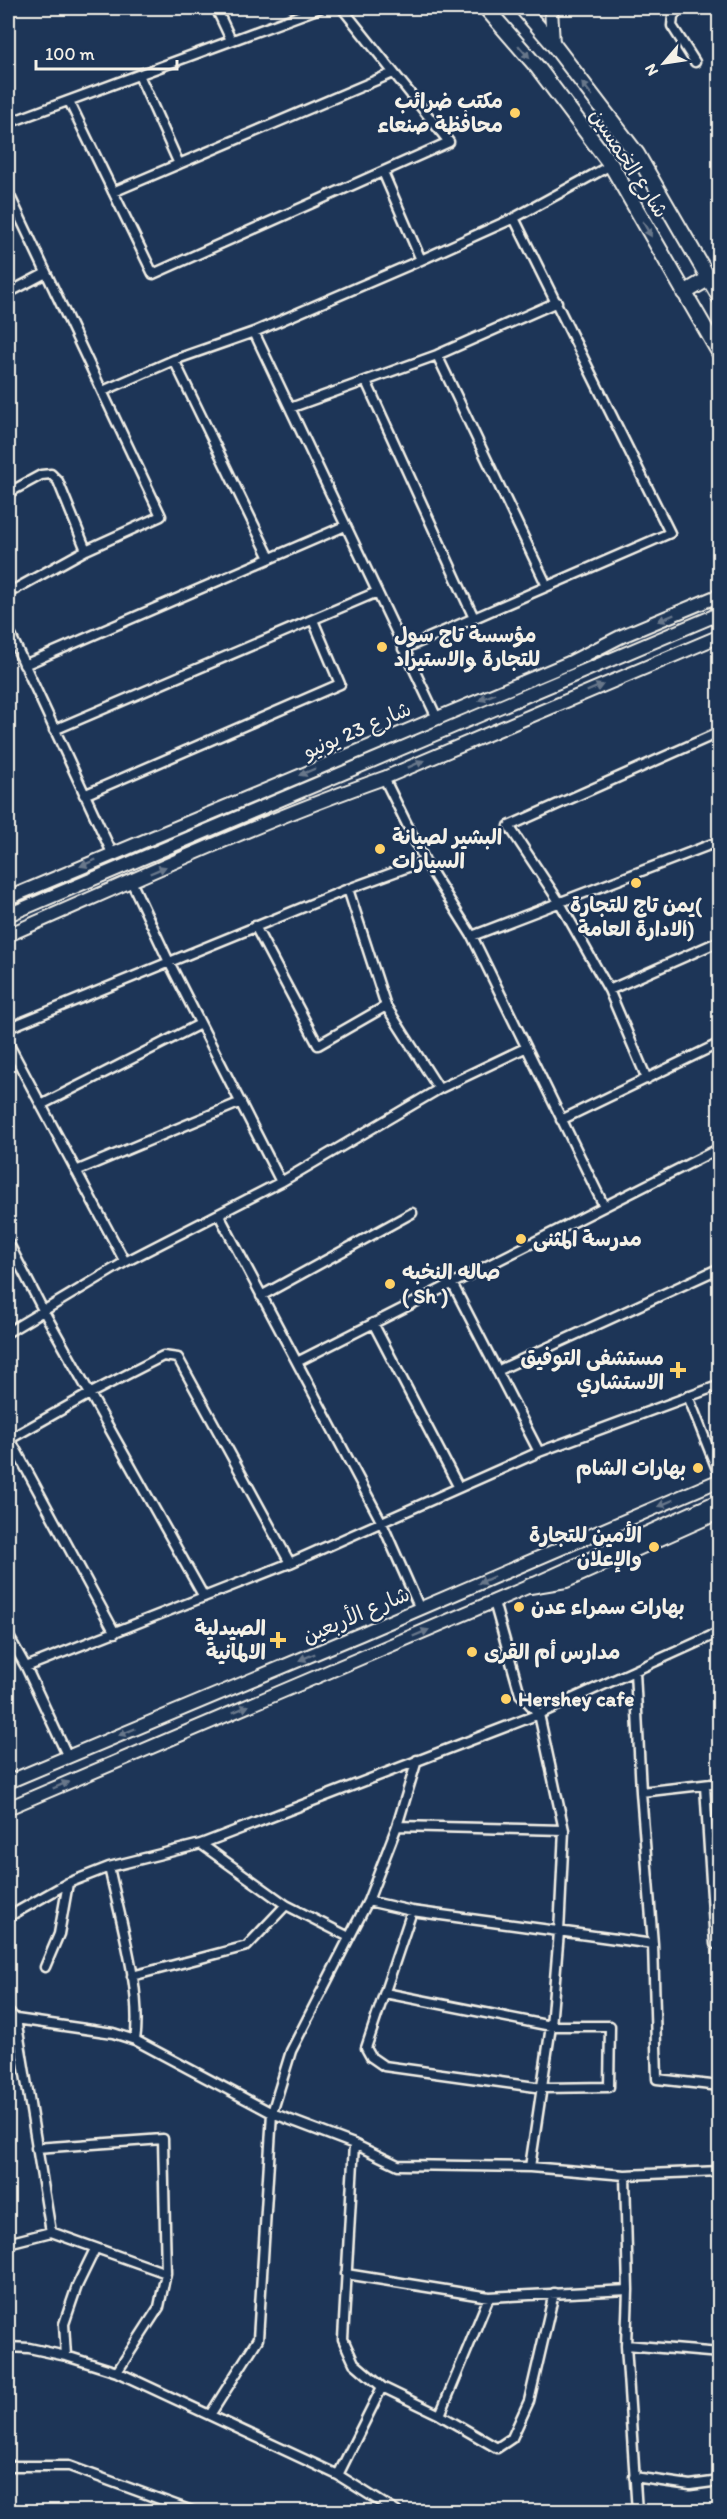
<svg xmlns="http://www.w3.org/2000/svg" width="727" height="2519" viewBox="0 0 727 2519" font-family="Itim,'Playpen Sans Arabic',sans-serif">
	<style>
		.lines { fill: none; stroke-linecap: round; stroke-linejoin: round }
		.street-casing { stroke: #f4f1e8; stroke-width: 13 }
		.secondary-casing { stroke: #f4f1e8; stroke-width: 16 }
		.primary-casing { stroke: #f4f1e8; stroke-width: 18 }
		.street { stroke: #1d3557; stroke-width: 8 }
		.secondary { stroke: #1d3557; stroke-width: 12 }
		.primary { stroke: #1d3557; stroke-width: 14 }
		.oneway { fill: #68778a }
		.poi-dot { fill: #ffd166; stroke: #1d3557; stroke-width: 2 }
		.labels { text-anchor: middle; stroke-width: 4.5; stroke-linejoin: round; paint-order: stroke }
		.poi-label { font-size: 21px; font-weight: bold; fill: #f4f1e8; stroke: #1d3557; text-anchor: start }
		.street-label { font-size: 21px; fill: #f4f1e8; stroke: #1d3557 }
	</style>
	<rect width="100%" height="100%" fill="#1d3557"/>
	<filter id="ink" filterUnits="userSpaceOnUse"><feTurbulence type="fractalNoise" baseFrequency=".0167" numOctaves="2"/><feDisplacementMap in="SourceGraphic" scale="12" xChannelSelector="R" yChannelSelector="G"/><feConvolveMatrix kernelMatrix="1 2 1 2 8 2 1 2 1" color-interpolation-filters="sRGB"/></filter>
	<g filter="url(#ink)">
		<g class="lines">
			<defs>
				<path id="street" d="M216 8 231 40
					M681 8 673 16 672 26 695 62
					M139 75 179 164
					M69 101 153 274 449 142 342 8
					M8 123 320 8
					M383 172 421 260
					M8 192 161 516 86 550 8 593
					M113 192 393 73
					M8 293 46 273
					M254 332 437 718
					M437 355 547 586
					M174 360 270 558
					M366 381 474 618
					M103 391 174 360 254 332 421 260 514 218 611 165
					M290 408 437 355 557 302
					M8 493 41 475 51 474 58 481 86 550
					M8 629 112 853
					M403 649 670 533 514 218
					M24 665 345 526
					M54 730 377 592
					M384 778 425 861 472 936 604 1206
					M84 795 340 684 313 620
					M131 881 169 962 281 1182
					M348 889 386 1006 439 1089
					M255 926 318 1045 386 1006
					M472 936 720 841
					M609 990 720 941
					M8 1028 348 889 425 861
					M8 1043 125 1262
					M647 1079 609 990 560 903 509 826 720 732
					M41 1105 200 1024
					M561 1120 720 1043
					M76 1171 241 1102
					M219 1215 381 1521 420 1609
					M8 1242 43 1310 204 1597
					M452 1283 539 1452
					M261 1296 412 1213
					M373 1323 458 1486
					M8 1332 125 1262 281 1182 439 1089 525 1048
					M297 1362 720 1148
					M497 1371 720 1268
					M688 1396 720 1477
					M10 1439 115 1633
					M8 1440 91 1393 163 1356 178 1358 290 1563
					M494 1602 520 1694 539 1714 564 1830 559 1932 551 2026 530 2167
					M8 1635 26 1667 68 1757
					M26 1667 290 1563 539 1452 720 1385
					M635 1671 641 1792 653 1944 657 2079 720 2086
					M705 1786 715 1944H720
					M641 1792 720 1783
					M397 1826 564 1830
					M201 1844 286 1905 349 1937
					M109 1867C119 1915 143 1993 135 2040
					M368 1901 412 1911 653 1944
					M8 1917 68 1883 109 1867 201 1844 539 1714 720 1632
					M45 1967 59 1934 68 1883
					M132 1976 247 1946 286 1905
					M385 1993 551 2026H610L609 2087 543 2088 384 2066 371 2057 366 2048 412 1911
					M8 2012 16 2019 113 2033 135 2040 272 2113 354 2144 398 2165 530 2167 625 2175 720 2171
					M16 2019 51 2232 166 2273
					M354 2144 343 2339 354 2363 382 2387 440 2415 497 2448 512 2438 529 2401 554 2293
					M36 2148 163 2139 166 2273 159 2307 117 2372
					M625 2175 628 2290 626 2345 637 2512
					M8 2243 51 2232
					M346 2274 489 2297 628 2290
					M626 2345 720 2353
					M8 2347 29 2348 66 2356 117 2372 338 2475 397 2512
					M66 2356 64 2324 77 2286 95 2249
					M210 2415 258 2339 272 2113 291 2051 368 1901 397 1826 417 1760
					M440 2415 489 2297
					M8 2466H69L195 2512
					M338 2475 382 2387
					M634 2477 690 2485 720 2481"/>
				<path id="secondary" d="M551 8 553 44
					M8 898 569 663 622 636 720 595
					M8 915 714 616 720 609
					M8 935C132 881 256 823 384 778L720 636
					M8 1782 361 1634 720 1480
					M8 1808 530 1586 720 1500"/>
				<path id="primary" d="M486 8 538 68 611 165 720 354
					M522 8 553 44 637 154 720 298
					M684 293 708 279
					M530 1586 566 1580 720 1511"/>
			</defs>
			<use href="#street" class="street-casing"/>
			<use href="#secondary" class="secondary-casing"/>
			<use href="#primary" class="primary-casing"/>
			<use href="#street" class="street"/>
			<use href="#secondary" class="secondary"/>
			<use href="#primary" class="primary"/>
		</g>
		<defs><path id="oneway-solid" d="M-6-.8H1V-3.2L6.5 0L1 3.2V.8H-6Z" transform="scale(1.5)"/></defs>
		<g class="oneway">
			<use href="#oneway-solid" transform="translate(524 52) rotate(49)"/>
			<use href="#oneway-solid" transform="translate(587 89) rotate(-127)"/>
			<use href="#oneway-solid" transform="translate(647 229) rotate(60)"/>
			<use href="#oneway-solid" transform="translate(666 618) rotate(157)"/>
			<use href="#oneway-solid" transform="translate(595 688) rotate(-23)"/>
			<use href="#oneway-solid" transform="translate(487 697) rotate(158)"/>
			<use href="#oneway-solid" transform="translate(416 764) rotate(-24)"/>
			<use href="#oneway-solid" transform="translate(307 772) rotate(157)"/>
			<use href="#oneway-solid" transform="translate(88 863) rotate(157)"/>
			<use href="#oneway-solid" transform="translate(158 870) rotate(-23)"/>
			<use href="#oneway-solid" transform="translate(666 1503) rotate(157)"/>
			<use href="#oneway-solid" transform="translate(486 1580) rotate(156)"/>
			<use href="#oneway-solid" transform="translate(421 1633) rotate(-23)"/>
			<use href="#oneway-solid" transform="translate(307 1657) rotate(157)"/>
			<use href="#oneway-solid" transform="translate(241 1709) rotate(-23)"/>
			<use href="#oneway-solid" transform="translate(127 1732) rotate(157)"/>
			<use href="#oneway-solid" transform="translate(61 1785) rotate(-23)"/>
		</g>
	</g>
	<g class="poi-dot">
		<circle cx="515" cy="113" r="6"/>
		<circle cx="382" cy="647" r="6"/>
		<circle cx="380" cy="849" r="6"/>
		<circle cx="636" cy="883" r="6"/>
		<circle cx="521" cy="1239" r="6"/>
		<circle cx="390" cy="1284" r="6"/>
		<path d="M675 1361h6v6h6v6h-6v6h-6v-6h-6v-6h6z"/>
		<circle cx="698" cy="1468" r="6"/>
		<circle cx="654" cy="1547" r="6"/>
		<circle cx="519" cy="1607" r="6"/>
		<path d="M275 1631h6v6h6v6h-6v6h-6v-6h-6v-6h6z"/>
		<circle cx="472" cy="1652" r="6"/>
		<circle cx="506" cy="1699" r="6"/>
	</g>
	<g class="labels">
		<g class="poi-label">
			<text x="503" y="108" text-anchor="end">مكتب ضرائب<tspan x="503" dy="24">محافظة صنعاء</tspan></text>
			<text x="394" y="642">مؤسسة تاج سول<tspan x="394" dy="24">للتجارة والاستيراد</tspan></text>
			<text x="392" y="844">البشير لصيانة<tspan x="392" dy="24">السيارات</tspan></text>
			<text x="636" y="912" text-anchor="middle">يمن تاج للتجارة(<tspan x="636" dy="24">الادارة العامة)</tspan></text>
			<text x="533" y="1246">مدرسة المثنى</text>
			<text x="402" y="1279">صاله النخبه<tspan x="402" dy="24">( Sh )</tspan></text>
			<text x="664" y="1365" text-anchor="end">مستشفى التوفيق<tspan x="664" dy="24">الاستشاري</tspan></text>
			<text x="686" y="1475" text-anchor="end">بهارات الشام</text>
			<text x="642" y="1542" text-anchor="end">الأمين للتجارة<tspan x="642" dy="24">والإعلان</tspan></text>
			<text x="531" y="1614">بهارات سمراء عدن</text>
			<text x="266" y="1635" text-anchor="end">الصيدلية<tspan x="266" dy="24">الالمانية</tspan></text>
			<text x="484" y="1659">مدارس أم القرى</text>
			<text x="518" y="1706">Hershey cafe</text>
		</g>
		<g class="street-label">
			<text transform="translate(629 163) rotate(57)" y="7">شارع الخمسين</text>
			<text transform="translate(357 730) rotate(-23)" y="7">شارع 23 يونيو</text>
			<text transform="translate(356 1615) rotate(-23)" y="7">شارع الأربعين</text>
		</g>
	</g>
	<rect width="727" height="2519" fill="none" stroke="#1d3557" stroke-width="30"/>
	<rect x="15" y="15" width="697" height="2489" fill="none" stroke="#f4f1e8" stroke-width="2" filter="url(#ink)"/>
	<g transform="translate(664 63) rotate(241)" stroke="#1d3557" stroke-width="4.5" paint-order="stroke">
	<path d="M0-4.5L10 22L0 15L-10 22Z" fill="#f4f1e8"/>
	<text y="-9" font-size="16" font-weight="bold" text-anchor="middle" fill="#f4f1e8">N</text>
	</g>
	<path d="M36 60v9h141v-9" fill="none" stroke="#f4f1e8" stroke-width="3"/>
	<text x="45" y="60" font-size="18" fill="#f4f1e8" stroke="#1d3557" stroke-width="4.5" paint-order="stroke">100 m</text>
</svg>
